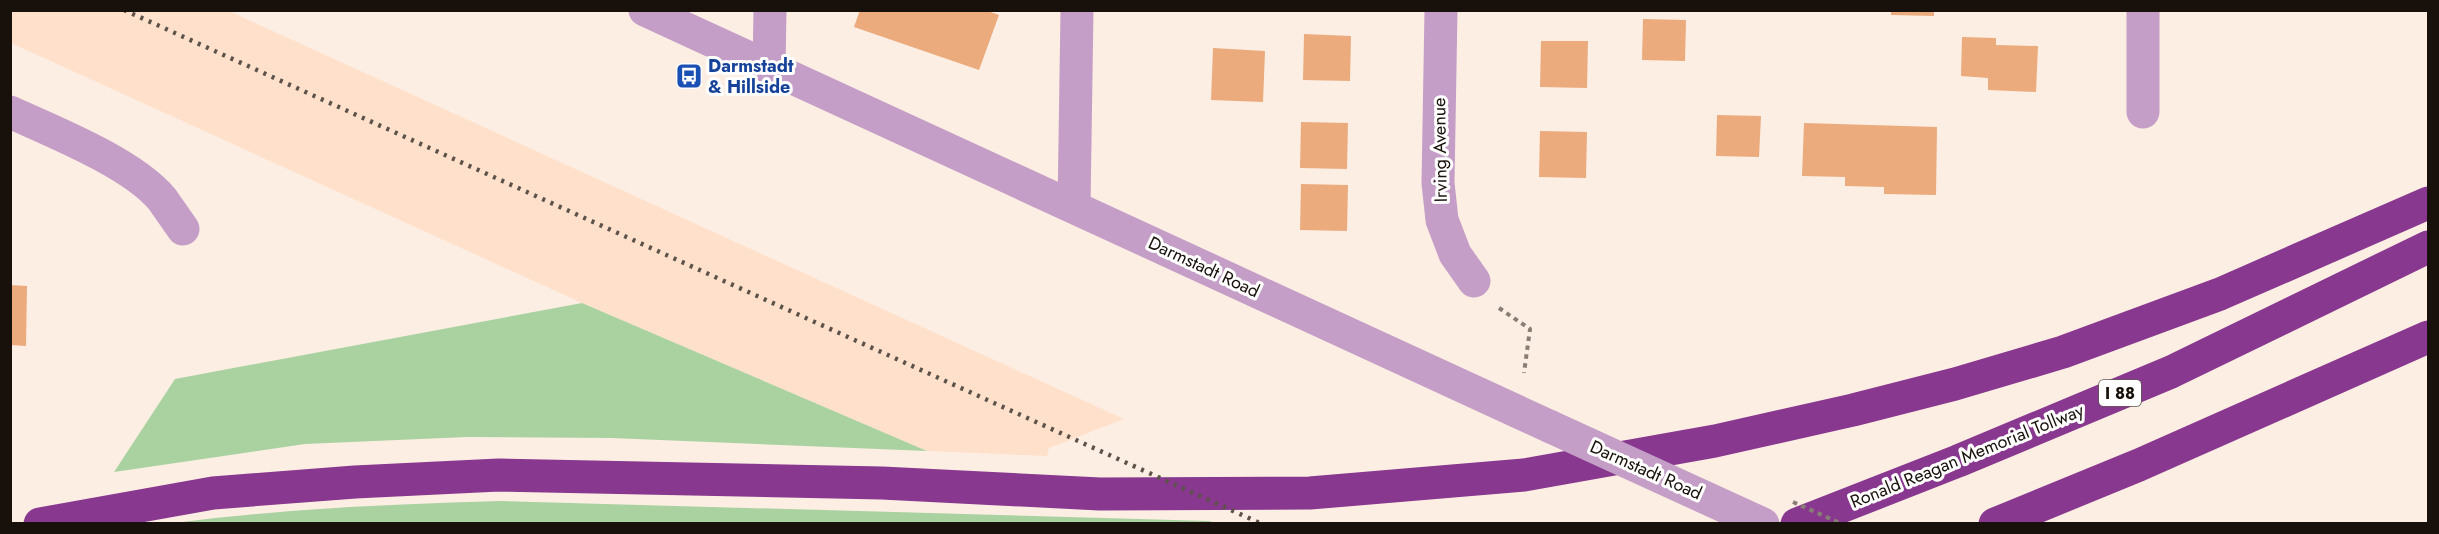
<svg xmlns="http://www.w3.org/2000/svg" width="2439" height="534" viewBox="0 0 2439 534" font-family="Jost,sans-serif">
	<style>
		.built { fill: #ffe0ca }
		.green { fill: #aad2a1 }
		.building { fill: #ebab7d }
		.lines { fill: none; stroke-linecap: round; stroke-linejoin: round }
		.path { stroke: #897e76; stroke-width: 4; stroke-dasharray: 4.5 4.5; stroke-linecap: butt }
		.minor { stroke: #c49ec6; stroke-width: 33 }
		.highway { stroke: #89388f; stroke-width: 33 }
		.rail { stroke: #5c524a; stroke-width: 4.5; stroke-dasharray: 3 6; stroke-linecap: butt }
		.path-bridge { stroke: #897e76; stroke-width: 4; stroke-dasharray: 4.5 4.5; stroke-linecap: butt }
		.minor-bridge { stroke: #c49ec6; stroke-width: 33 }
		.labels { text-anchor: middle; stroke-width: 6; stroke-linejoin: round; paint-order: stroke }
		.shield { fill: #fff; stroke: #5d5854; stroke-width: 1.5 }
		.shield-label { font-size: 16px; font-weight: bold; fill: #18100a }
		.transit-label { font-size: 18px; font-weight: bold; fill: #164399; stroke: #fff; text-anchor: start }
		.street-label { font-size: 18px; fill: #18100a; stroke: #fff }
	</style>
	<rect width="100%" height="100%" fill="#fdeee4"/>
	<path class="built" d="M11 11H229L1124 419 1049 448 1047 456 927 451 582 303 11 43Z"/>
	<path class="green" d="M582 303 927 451 611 438 467 437 305 444 114 472 175 379Z
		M501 501 1209 521 1215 523H174C282 509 391 504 501 501Z"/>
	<path class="building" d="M860 10H985L999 15 979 70 854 27Z
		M1891 10H1934V16L1891 15Z
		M1643 19 1686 20 1685 61 1642 60Z
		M1304 34 1351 36 1350 81 1303 80Z
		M1962 37 1996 38V45L2038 46 2036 92 1988 90V78L1961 76Z
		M1541 41H1588L1587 88 1540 87Z
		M1213 48 1265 51 1263 102 1211 100Z
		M1717 115 1761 116 1759 157 1716 156Z
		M1301 122 1348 123 1347 169 1300 168Z
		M1804 123 1937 127 1936 195 1884 194V187L1845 186V177L1802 176Z
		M1540 131 1587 132 1586 178 1539 177Z
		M1301 184 1348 185 1347 231 1300 230Z
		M10 285 27 286 26 346 10 345Z"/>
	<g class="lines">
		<path class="path" d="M1499 308 1530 329 1524 373"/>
		<path class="minor" d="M645 10 1551 427
			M1441 10 1438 183 1442 220 1455 254 1474 281
			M769 68 770 10
			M10 112C54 132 132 163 162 199 169 209 176 219 183 229
			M2143 112V10
			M1074 207 1077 10"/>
		<path class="highway" d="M40 524 213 493 355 482 499 475 882 483 1100 494 1310 493 1524 475 1715 441 1853 410 1955 384 2063 352 2220 294 2428 203
			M1797 524 1958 461 2171 372 2428 247
			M1995 524 2139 465 2428 337"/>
		<path class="rail" d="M124 10 1262 524"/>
		<path class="path-bridge" d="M1793 502 1842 524"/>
		<path class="minor-bridge" d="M1551 427 1763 524"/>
	</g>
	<defs>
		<symbol id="bus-square" viewBox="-11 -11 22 22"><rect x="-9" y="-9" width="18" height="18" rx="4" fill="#1a4fb4" stroke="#fff"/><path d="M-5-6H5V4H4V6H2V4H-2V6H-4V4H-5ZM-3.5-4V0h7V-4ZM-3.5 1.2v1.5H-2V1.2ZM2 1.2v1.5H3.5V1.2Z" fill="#fff"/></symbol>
	</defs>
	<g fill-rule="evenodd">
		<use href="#bus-square" x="674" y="61" width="30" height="30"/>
	</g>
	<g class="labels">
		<rect class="shield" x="2099" y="380" width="42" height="26" rx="4.5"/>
		<g class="shield-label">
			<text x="2120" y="399">I 88</text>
		</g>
		<g class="transit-label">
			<text x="708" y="72">Darmstadt<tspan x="708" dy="21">&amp; Hillside</tspan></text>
		</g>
		<g class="street-label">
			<text transform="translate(1440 150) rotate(-91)" y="6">Irving Avenue</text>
			<text transform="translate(1204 267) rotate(25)" y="6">Darmstadt Road</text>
			<text transform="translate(1967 456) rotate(-22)" y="6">Ronald Reagan Memorial Tollway</text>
			<text transform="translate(1646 470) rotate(24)" y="6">Darmstadt Road</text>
		</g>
	</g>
	<rect width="2439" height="534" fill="none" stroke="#18100a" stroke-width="24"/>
</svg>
